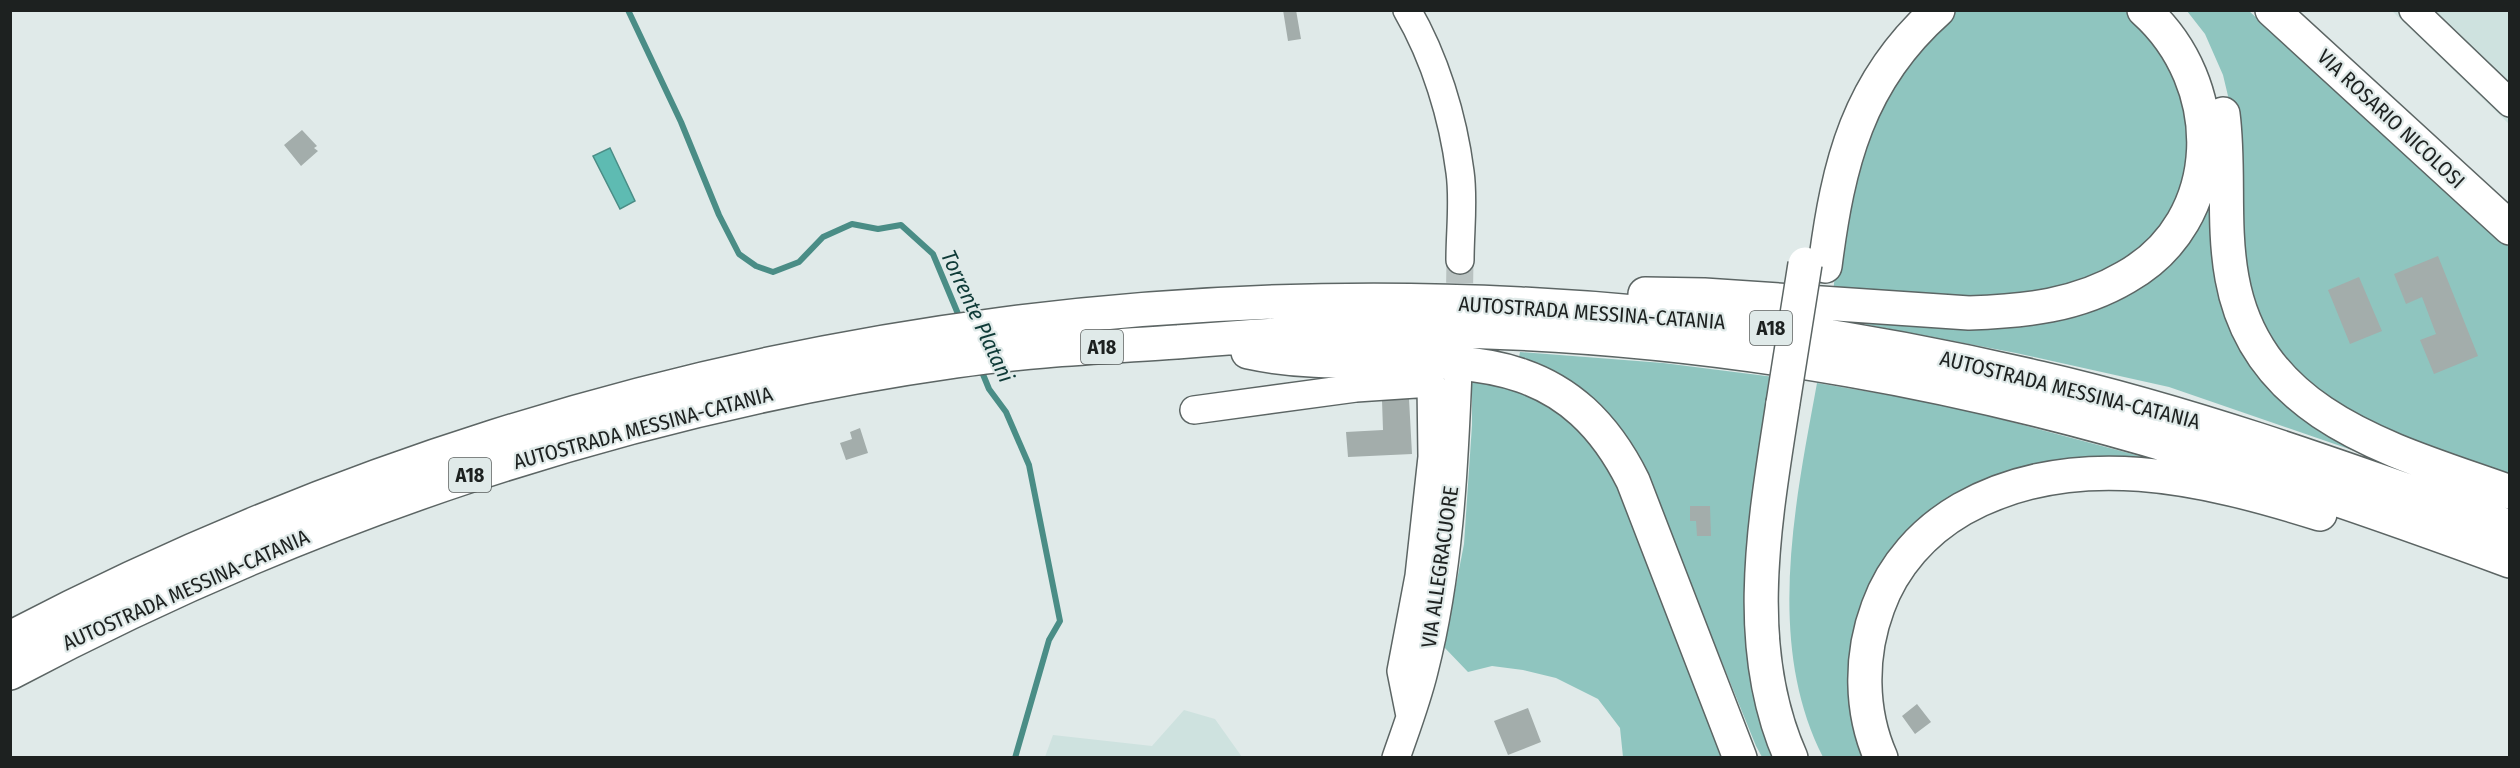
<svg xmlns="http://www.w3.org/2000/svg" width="2520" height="768" viewBox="0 0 2520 768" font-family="'Fira Sans Condensed',sans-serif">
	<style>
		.built { fill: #cee2df }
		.green { fill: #8fc5bf }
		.water { fill: #5ebbb2; stroke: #4a8d86; stroke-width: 1.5 }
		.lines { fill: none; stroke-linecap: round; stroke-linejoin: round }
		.stream { stroke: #4a8d86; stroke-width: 6 }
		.building { fill: #a3adab }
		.minor-tunnel { stroke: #b9c2c1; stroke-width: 27; stroke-dasharray: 27 14; stroke-linecap: butt }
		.minor-casing { stroke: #5c6564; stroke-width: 30 }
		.major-casing { stroke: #5c6564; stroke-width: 36 }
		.highway-casing { stroke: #5c6564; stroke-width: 36 }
		.minor { stroke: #fff; stroke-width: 27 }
		.major { stroke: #fff; stroke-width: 33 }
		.highway { stroke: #fff; stroke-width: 33 }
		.highway-bridge-casing { stroke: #5c6564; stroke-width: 36; stroke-linecap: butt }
		.highway-bridge { stroke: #fff; stroke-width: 33 }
		.labels { text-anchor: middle; stroke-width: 4.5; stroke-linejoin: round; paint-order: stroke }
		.shield { fill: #e0eae9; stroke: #585d5c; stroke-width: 1.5 }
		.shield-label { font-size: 20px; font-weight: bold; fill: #1d2120 }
		.street-label { font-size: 21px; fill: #1d2120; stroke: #e0eae9 }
		.water-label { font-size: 22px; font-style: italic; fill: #0e3a37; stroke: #e0eae9 }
	</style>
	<rect width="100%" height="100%" fill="#e0eae9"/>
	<path class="built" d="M2392 11H2509V124Z
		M1184 710 1215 719 1242 757H1045L1053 735 1152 746Z"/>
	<path class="green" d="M1957 11H2125L2154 36 2190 101V171L2166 229 2118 271 2007 302 1833 292 1842 217 1878 99 1944 19Z
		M2187 11H2249L2509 247V482L2368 433 2283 366 2248 302 2234 121 2223 75 2205 34Z
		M2212 166 2269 380 2477 493 2169 387 2016 353 1779 308 2111 296Z
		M1520 352 1663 363 1781 378 1762 494 1784 757H1762L1756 746 1637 453C1608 409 1570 374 1519 357Z
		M1472 371 1525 385 1606 452 1731 757H1623L1620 728 1598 699 1556 678 1523 670 1492 666 1468 672 1444 647 1464 544 1472 425Z
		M1817 383 1947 405 2151 459 2029 470 1876 596V757H1823C1765 643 1795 504 1817 383Z"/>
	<path class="water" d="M610 148 635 201 620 209 593 156Z"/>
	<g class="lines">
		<path class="stream" d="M628 10 681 122 719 215 739 254 756 266 773 272 799 262 823 237 852 224 878 229 901 225 933 254 961 321
			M980 367 989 389 1006 412 1029 465 1060 621 1049 640 1015 758"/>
	</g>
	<path class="building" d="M1283 10H1296L1301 39 1288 41Z
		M302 130 317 146 314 148 318 151 301 166 284 145Z
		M2438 256 2478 356 2434 374 2420 340 2436 334 2422 297 2406 304 2394 274Z
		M2359 277 2382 331 2350 344 2328 290Z
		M1409 399 1412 454 1348 457 1346 432 1383 430 1382 400Z
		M860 428 868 453 846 460 840 443 852 439 850 432Z
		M1690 506H1710L1711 536H1697L1696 521H1690Z
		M1917 704 1931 722 1915 734 1902 716Z
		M1528 708 1541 742 1508 755 1494 721Z"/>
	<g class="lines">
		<path class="minor-tunnel" d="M1459 324 1460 260"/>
		<defs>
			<path id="minor" d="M1407 10C1435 58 1453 117 1460 172 1464 200 1460 231 1460 260
				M2413 10 2510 103
				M1194 410 1356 388 1431 383 1432 457 1419 576 1401 671 1410 716
				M1396 758C1406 729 1417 700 1424 671 1449 573 1454 472 1458 371"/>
			<path id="major" d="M2272 10 2510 228"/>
			<path id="highway" d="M2223 114C2230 168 2222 224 2232 278 2257 418 2396 451 2510 492
				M1825 266C1838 164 1858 81 1938 10
				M1645 294 1704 295 1969 313C2025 311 2077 306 2126 277 2227 220 2226 83 2144 10
				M1248 352C1395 384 1547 308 1633 481L1740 758
				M1783 403C1765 520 1741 646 1791 758
				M10 638C636 311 1351 215 2040 378 2200 415 2355 472 2510 527
				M10 673C305 516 625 408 956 361 1029 350 1102 347 1176 342 1241 337 1305 332 1370 331 1530 328 1692 343 1849 370 2080 410 2290 480 2510 561
				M1881 758C1860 711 1860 655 1878 607 1893 565 1924 531 1962 509 2074 446 2205 478 2320 514"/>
		</defs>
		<use href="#minor" class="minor-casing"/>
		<use href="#major" class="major-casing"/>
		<use href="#highway" class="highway-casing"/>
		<use href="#minor" class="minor"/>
		<use href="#major" class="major"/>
		<use href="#highway" class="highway"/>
		<defs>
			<path id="highway-bridge" d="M1783 403 1805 264"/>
		</defs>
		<use href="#highway-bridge" class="highway-bridge-casing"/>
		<use href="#highway-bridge" class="highway-bridge"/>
	</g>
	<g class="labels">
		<g class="shield">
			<rect x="1750" y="311" width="42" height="34" rx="4.5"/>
			<rect x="1081" y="330" width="42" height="34" rx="4.5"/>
			<rect x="449" y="458" width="42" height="34" rx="4.5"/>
		</g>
		<g class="shield-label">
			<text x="1771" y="335">A18</text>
			<text x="1102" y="354">A18</text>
			<text x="470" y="482">A18</text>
		</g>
		<g class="street-label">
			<text transform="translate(2391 119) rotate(43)" y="7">VIA ROSARIO NICOLOSI</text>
			<text transform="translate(1592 313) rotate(4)" y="7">AUTOSTRADA MESSINA-CATANIA</text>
			<text transform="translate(2070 390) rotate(14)" y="7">AUTOSTRADA MESSINA-CATANIA</text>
			<text transform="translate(643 428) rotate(-15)" y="7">AUTOSTRADA MESSINA-CATANIA</text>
			<text transform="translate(1440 567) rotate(-82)" y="7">VIA ALLEGRACUORE</text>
			<text transform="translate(186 590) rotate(-24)" y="7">AUTOSTRADA MESSINA-CATANIA</text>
		</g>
		<g class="water-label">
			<text transform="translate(978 316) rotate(65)" y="8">Torrente Platani</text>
		</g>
	</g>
	<rect width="2520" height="768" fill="none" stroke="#1d2120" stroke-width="24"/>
</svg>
